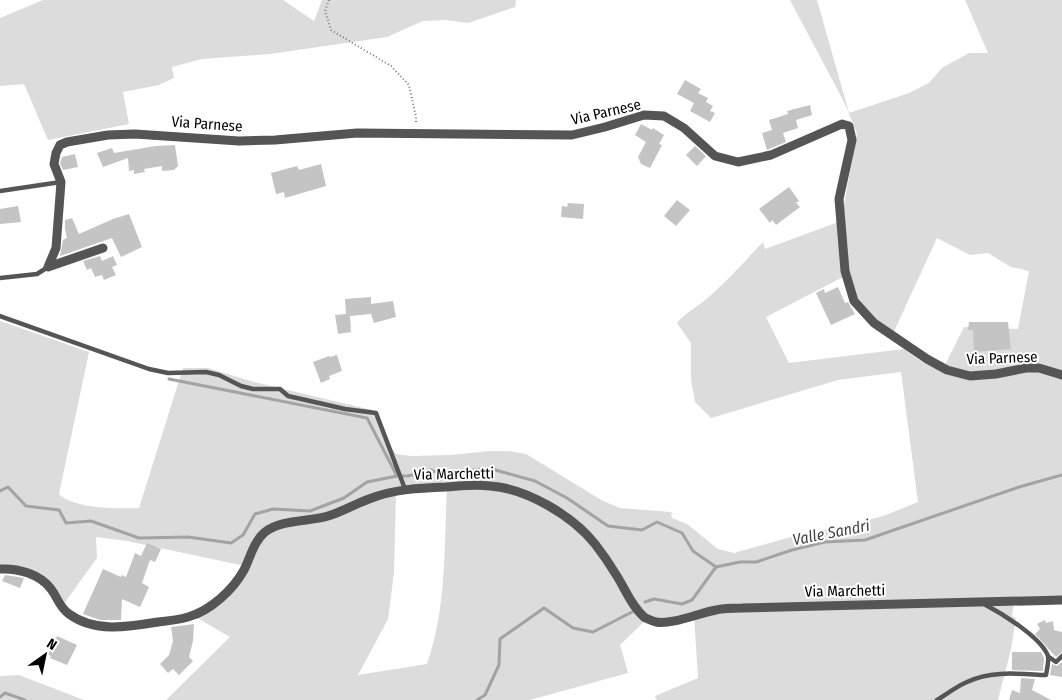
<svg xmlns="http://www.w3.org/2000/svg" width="1062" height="700" viewBox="0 0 1062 700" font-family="'Fira Sans Condensed',sans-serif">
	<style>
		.green { fill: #dcdcdc; fill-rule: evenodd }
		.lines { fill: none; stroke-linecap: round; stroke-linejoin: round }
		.stream { stroke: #a3a3a3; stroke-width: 3 }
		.building { fill: #c4c4c4 }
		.path { stroke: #777; stroke-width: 2; stroke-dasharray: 1 2.5; stroke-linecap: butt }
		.lane { stroke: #555; stroke-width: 4.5 }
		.street { stroke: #555; stroke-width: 9 }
		.labels { text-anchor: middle; stroke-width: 4; stroke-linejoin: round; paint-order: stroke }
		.street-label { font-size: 15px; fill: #000; stroke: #fff }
		.water-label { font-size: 16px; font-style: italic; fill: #444; stroke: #fff }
	</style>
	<rect width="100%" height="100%" fill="#fff"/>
	<path class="green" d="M43 0H283L314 21 322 0H516L515 7 468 23 446 20 423 21 387 37 270 54 202 59 172 67 174 78 159 85 123 92 129 124 48 140 24 84 0 86V18Z
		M790 0H817L849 113 909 93 929 83 942 68 969 53H988L965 0H1062V600L1014 603 1012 616 1016 618 1011 649 998 700H657L655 696 698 678 694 615 666 621 648 618 620 645 628 673 530 700H166L230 637 192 615 206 609 245 566 127 541 96 537 97 558 63 605 39 578 0 569V321L89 352 59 494C74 509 119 509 139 508L183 368H208L254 382 376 411 389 444 396 454 411 456 451 455 489 451H509L526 454 603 501 620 508 671 512 673 514H671L672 518 687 524 718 549 734 553 798 535 858 523 886 515 918 502 901 372 838 380 711 418 695 402 691 379V343L677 323C686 312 699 306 710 296 729 279 746 260 763 242L765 249 841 221 857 133 844 102ZM937 238 970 255 988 253 1011 267 1029 271 1018 329 964 327 944 367C928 368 917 359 904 349L789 363 766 317 845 276 867 319 891 338ZM447 486C444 546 447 607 427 664L358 675 388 619 394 573 396 491Z
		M19 675 84 700H0V676Z"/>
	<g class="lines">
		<path class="stream" d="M169 379 367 418 397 476
			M0 491 8 487 26 506 59 510 66 523 91 521 139 538 188 537 231 543 243 535 255 514 273 509 310 511 344 498 367 482 397 476H408L431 470 442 475 488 468 535 481 567 498 608 526 642 530 657 522 682 533 693 551 716 567
			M645 602 654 599 682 604 692 600 716 567 740 562H756L792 550 825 542 865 540 1019 487 1062 475
			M0 697 5 693 25 700
			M477 700 485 695 499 665 500 639 544 608 573 628 593 632 632 612"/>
	</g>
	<path class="building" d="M685 80 701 89 698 93 708 98 706 102 713 106 710 111 715 113 710 122 690 111 694 103 677 94Z
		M810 105 812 115 796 120 798 128 783 133 786 142 767 150 762 133 772 130 769 120 788 114 787 111Z
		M641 124 652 130 653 128 664 135 659 144 662 145 650 168 641 164 638 157 646 142 635 135Z
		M175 145 178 166 174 170 162 171V166L144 169 145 172 134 174V170L129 171 128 158 103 167 97 153 112 148 114 153 156 146Z
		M695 146 706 156 697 166 686 155Z
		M75 154 78 167 63 170 60 163 62 157Z
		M321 164 326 186 285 198 284 192 276 194 271 173 297 166 299 170Z
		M789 187 799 201 796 203 800 207 776 225 772 220 770 223 759 209Z
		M677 200 690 210 676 226 664 216Z
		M568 203 584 204 583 219 561 217 562 206 567 207Z
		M18 206 21 222 0 224V209Z
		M129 214 142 247 121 257 112 238 60 256 63 240 67 238 65 229V220L72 218 79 234 113 219Z
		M100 256 102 261 113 256 117 265 112 267 116 275 104 280 102 275 95 277 91 268 87 270 83 261Z
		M838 287 845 303 848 302 855 314 831 325 816 293 824 289 825 293Z
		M371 297V304L393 301 396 317 374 323 371 314 350 316 351 332 338 334 335 315 346 314 345 299Z
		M969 322H1008L1011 349 974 352 973 330H968Z
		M337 355 342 371 329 376 330 379 321 383 313 362 329 356 330 357Z
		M147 543 161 549 155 562 150 560 142 583 149 587 140 607 122 599 121 620H100L83 614 103 569 121 577 122 575 126 577 135 553 141 556Z
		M5 575 24 578 20 588 2 581Z
		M1045 620 1046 623 1053 621 1054 630 1062 632V652L1056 657 1035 634 1040 629 1037 624Z
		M194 624 193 641 189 657 193 661 179 675 173 669 168 673 160 664 169 655 173 641 171 627Z
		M57 636 77 645 67 665 50 658 51 656 45 653 52 637 56 639Z
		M1012 652H1041L1044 658 1043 671 1012 670Z
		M1062 662V677L1050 675 1052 664 1057 666Z
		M1021 678 1035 679 1032 690 1051 700H1009L1012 690 1020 693Z"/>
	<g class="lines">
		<path class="path" d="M329 0 325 11 331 30 391 66 409 85 416 117V124"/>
		<path class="lane" d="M0 191 61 182
			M0 278 37 274 48 267
			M0 316 149 369 168 373 206 372 219 375 241 386 253 389H280L288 396 345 409 376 413 405 489
			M1049 657 1056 662 1062 656
			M937 700C947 694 957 686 967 682 992 670 1020 674 1046 675 1047 669 1049 661 1048 656 1041 637 1001 613 984 604"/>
		<path class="street" d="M103 248 48 267 56 248 61 182 54 164 56 153 60 145 67 142 108 135 135 134 239 141 275 140 357 133 572 135 605 127 644 115 664 116 684 128 715 156 738 162 771 155 842 124 849 126 852 140 839 199 845 271 854 301 874 323 927 359 947 370 970 376 996 374 1026 368H1039L1062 375
			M0 569C18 568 40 574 51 589 58 598 59 607 69 614 95 633 128 627 158 622 168 621 178 620 188 617 210 611 233 590 244 570 250 558 254 541 265 532 282 519 308 522 328 516 342 512 355 504 369 499 394 489 420 488 446 487 461 486 475 484 490 486 526 488 573 516 595 544 602 553 609 563 615 573 624 586 631 606 644 617 647 619 653 621 656 622 672 625 699 613 716 610 724 608 733 608 742 608L1062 600"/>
	</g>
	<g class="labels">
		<g class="street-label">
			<text transform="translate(606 112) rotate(-13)" y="5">Via Parnese</text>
			<text transform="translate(207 124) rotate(4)" y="5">Via Parnese</text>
			<text transform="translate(1002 358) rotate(-2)" y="5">Via Parnese</text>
			<text transform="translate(454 474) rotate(-1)" y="5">Via Marchetti</text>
			<text transform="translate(845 591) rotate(-1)" y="5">Via Marchetti</text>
		</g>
		<g class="water-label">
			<text transform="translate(831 532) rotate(-11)" y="6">Valle Sandri</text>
		</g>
	</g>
	<g transform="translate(45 655) rotate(33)" stroke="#ffffff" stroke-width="4" paint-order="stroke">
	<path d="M0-4L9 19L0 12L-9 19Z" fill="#000000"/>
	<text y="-8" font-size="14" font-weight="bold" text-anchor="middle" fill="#000000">N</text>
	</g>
</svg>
